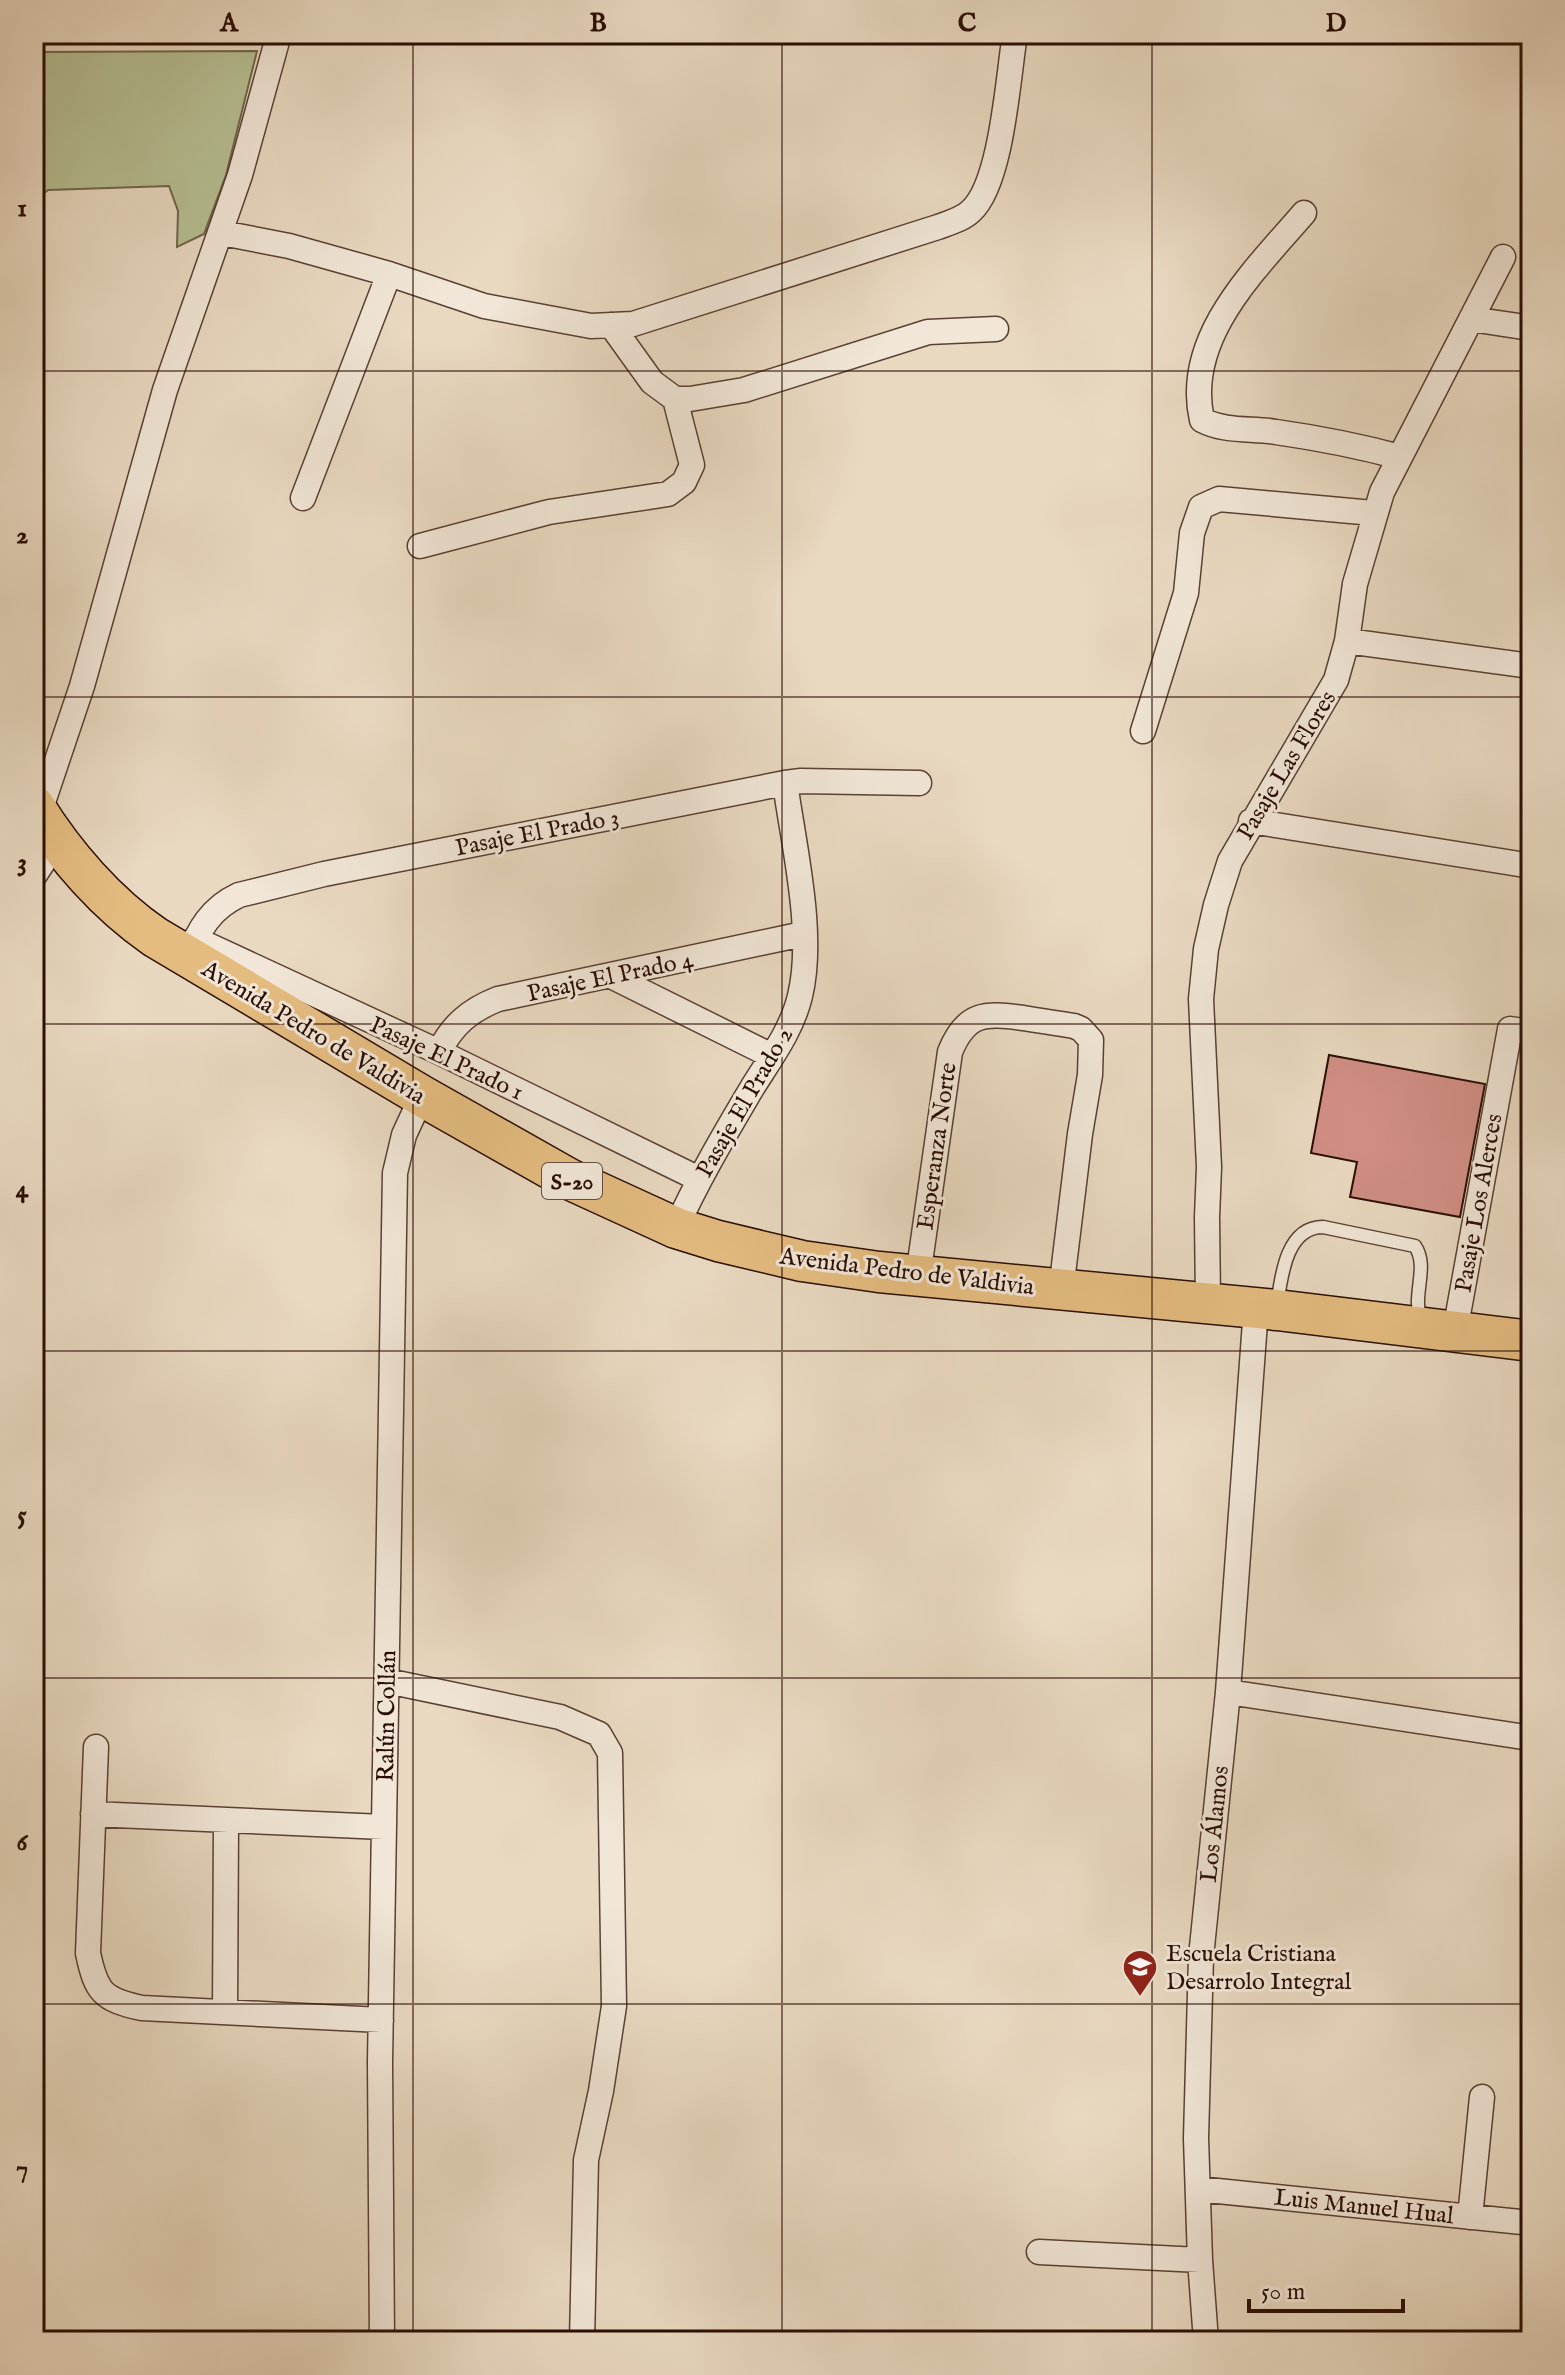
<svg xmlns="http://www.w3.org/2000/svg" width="1565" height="2375" viewBox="0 0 1565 2375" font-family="'IM FELL English',serif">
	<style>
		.green { fill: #b6bf93; stroke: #70664b; stroke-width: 2 }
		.building { fill: #d18e85; stroke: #290d03; stroke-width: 2 }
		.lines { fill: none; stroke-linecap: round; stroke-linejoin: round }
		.service-casing { stroke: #594032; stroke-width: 15 }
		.minor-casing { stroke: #594032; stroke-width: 27 }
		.primary-casing { stroke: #290d03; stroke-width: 43 }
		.service { stroke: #f1e6d7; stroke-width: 12 }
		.minor { stroke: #f1e6d7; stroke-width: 24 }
		.primary { stroke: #e4bc80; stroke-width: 40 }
		.grid { fill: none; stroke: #290d03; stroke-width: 2; stroke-opacity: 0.55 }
		.labels { text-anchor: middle; stroke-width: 6; stroke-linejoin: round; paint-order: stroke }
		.shield { fill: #f1e6d7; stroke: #654e43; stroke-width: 2 }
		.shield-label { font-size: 22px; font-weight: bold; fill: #290d03 }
		.street-label { font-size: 24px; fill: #290d03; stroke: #f1e6d7 }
		.poi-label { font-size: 24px; fill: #290d03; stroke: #f1e6d7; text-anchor: start }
		.neatline { fill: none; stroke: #290d03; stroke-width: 3 }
		.grid-label { font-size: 26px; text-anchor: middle; font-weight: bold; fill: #290d03 }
	</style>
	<rect width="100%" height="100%" fill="#e9d9c1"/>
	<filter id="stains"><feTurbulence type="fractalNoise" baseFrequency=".0025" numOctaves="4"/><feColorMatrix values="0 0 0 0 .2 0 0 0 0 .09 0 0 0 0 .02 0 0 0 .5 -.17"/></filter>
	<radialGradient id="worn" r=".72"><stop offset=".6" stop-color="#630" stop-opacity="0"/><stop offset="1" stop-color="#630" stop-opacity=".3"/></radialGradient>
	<path class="green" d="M257 51 226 175 204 234 177 247 178 211 169 186 48 190 34 201V52Z"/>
	<path class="building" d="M1329 1055 1485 1084 1460 1217 1350 1197 1357 1162 1311 1153Z"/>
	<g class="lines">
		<defs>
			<path id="service" d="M1277 1306C1281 1277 1286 1227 1323 1227L1415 1246C1430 1268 1410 1297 1422 1321"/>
			<path id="minor" d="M1304 213C1255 270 1183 338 1202 420 1225 432 1252 428 1276 432 1318 438 1359 446 1400 457
				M222 233 289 246 389 274 484 306 591 326 633 324 938 227C949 223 963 219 971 211 1002 183 1008 77 1015 34
				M1471 319 1531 328
				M611 325 652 382 675 399H690L744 390 928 332 996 329
				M303 498 389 274
				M420 546 549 512 668 494 684 482 692 465 675 399
				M1347 641 1531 666
				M1143 731 1186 593 1192 533 1201 507 1219 499 1373 513
				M39 814 82 686 165 390 240 175 279 34
				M1251 821 1531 866
				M34 876 57 841
				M195 939 439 1052 699 1179
				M188 957C199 929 211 908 239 895L324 874 785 783 801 781 919 783
				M611 976 772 1056
				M439 1052C452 1025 470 1010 498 999L803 934
				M676 1228C698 1179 725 1134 752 1088 770 1059 792 1030 800 996 815 934 794 847 785 783
				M918 1276 950 1052C966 1012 985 1013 1023 1018 1040 1021 1057 1023 1074 1026L1081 1029 1091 1040 1090 1075 1080 1134 1061 1290
				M1208 1304 1207 1217 1209 1167 1201 999 1206 949 1216 905 1230 861 1336 680 1347 641 1355 584 1382 492 1503 257
				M1455 1331 1510 1029 1531 1032
				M387 1681 560 1717 599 1734 610 1753 614 2006 601 2091 586 2160 582 2341
				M1228 1692 1531 1738
				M96 1747 88 1953C96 1992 103 2000 142 2008L381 2020
				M93 1814 383 1827
				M225 2010 226 1822
				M1198 2189 1531 2223
				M1470 2217 1482 2097
				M1039 2252 1200 2260
				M382 2341 380 2062 395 1173 404 1135 422 1096
				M1206 2341 1200 2260 1196 2138 1201 1957 1228 1692 1256 1308"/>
			<path id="primary" d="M34 806C65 856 107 904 155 937L422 1096 569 1179 676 1228 718 1241 802 1261 879 1272 1277 1310 1531 1341"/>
		</defs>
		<use href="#service" class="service-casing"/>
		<use href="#minor" class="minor-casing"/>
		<use href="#primary" class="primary-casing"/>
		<use href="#service" class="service"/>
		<use href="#minor" class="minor"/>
		<use href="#primary" class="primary"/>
	</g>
	<path class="grid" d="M413 34V2341M782 34V2341M1152 34V2341M34 371H1531M34 697H1531M34 1024H1531M34 1351H1531M34 1678H1531M34 2004H1531"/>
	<defs>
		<symbol id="school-pin" viewBox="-11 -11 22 30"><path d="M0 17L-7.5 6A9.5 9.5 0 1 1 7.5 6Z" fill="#8f2418" stroke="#f1e6d7"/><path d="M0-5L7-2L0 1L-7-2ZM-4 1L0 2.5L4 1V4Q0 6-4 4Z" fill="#fff"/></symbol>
	</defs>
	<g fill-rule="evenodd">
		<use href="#school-pin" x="1120" y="1947" width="40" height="54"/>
	</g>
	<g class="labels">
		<rect class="shield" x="542" y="1163" width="60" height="36" rx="6"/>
		<g class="shield-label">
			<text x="572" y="1189">S-20</text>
		</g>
		<g class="street-label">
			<text transform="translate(1286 765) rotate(-59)" y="8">Pasaje Las Flores</text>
			<text transform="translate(537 832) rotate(-11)" y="8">Pasaje El Prado 3</text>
			<text transform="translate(610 976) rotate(-12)" y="8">Pasaje El Prado 4</text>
			<text transform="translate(314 1032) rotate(31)" y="8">Avenida Pedro de Valdivia</text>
			<text transform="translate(447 1058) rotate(25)" y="8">Pasaje El Prado 1</text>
			<text transform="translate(744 1102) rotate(-60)" y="8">Pasaje El Prado 2</text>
			<text transform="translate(936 1146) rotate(-82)" y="8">Esperanza Norte</text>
			<text transform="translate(1478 1203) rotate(-80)" y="8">Pasaje Los Alerces</text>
			<text transform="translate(907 1271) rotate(7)" y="8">Avenida Pedro de Valdivia</text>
			<text transform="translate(386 1716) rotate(-89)" y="8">Ralún Collán</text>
			<text transform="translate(1214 1824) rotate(-84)" y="8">Los Álamos</text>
			<text transform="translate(1364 2206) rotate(6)" y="8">Luis Manuel Hual</text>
		</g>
		<g class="poi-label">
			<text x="1166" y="1961">Escuela Cristiana<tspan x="1166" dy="28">Desarrolo Integral</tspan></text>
		</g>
	</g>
	<rect width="1565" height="2375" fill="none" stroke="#e9d9c1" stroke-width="88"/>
	<path d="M1249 2299v12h154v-12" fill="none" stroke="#290d03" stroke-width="4"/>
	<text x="1261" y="2299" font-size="24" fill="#290d03" stroke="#f1e6d7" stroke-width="6" paint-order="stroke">50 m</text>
	<rect x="44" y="44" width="1477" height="2287" class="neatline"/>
	<g class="grid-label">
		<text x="229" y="31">A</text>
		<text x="598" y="31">B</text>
		<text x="967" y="31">C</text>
		<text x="1336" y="31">D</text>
		<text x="22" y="216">1</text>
		<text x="22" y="543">2</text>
		<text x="22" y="870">3</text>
		<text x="22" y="1197">4</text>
		<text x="22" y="1523">5</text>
		<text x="22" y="1850">6</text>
		<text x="22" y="2177">7</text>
	</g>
	<rect width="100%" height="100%" filter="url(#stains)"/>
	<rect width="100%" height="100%" fill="url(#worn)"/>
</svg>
